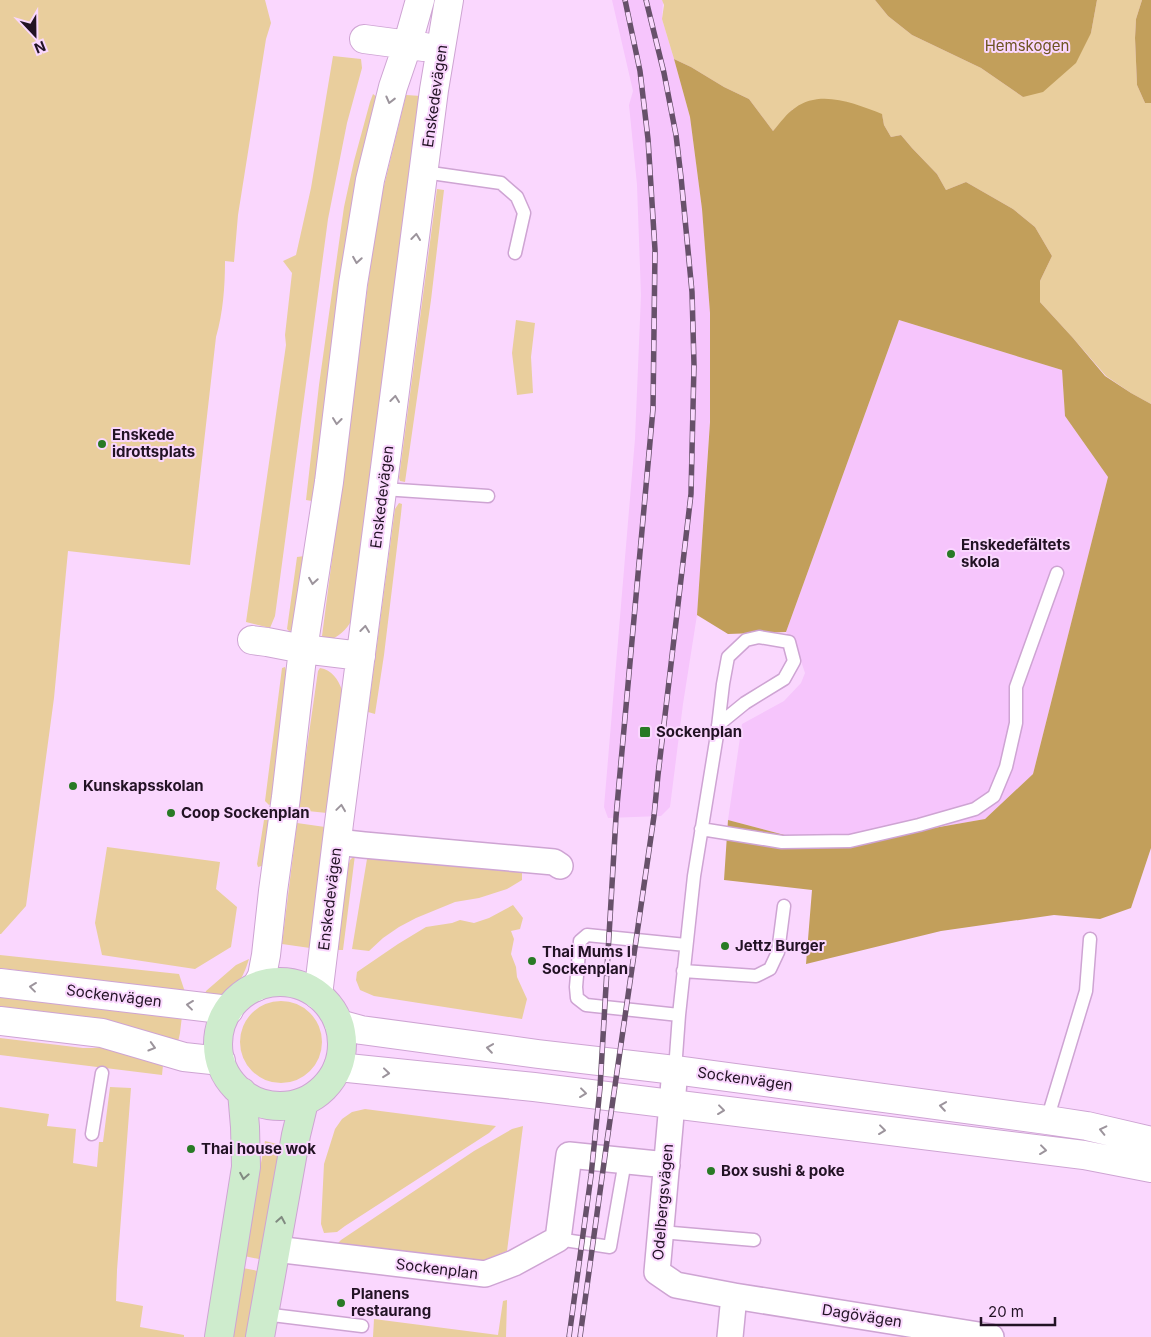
<svg xmlns="http://www.w3.org/2000/svg" width="1151" height="1337" viewBox="0 0 1151 1337" font-family="Inter,sans-serif">
	<style>
		.built { fill: #f6c5fc }
		.green { fill: #e9ce9d }
		.forest { fill: #c29f5b }
		.lines { fill: none; stroke-linecap: round; stroke-linejoin: round }
		.service-casing { stroke: #cea4d3; stroke-width: 15 }
		.minor-casing { stroke: #cea4d3; stroke-width: 28 }
		.tertiary-casing { stroke: #cea4d3; stroke-width: 30 }
		.secondary-casing { stroke: #cea4d3; stroke-width: 30 }
		.service { stroke: #fff; stroke-width: 12 }
		.minor { stroke: #fff; stroke-width: 25 }
		.tertiary { stroke: #fff; stroke-width: 28 }
		.secondary { stroke: #ceeccd; stroke-width: 28 }
		.rail-casing { stroke: #67516a; stroke-width: 5.5 }
		.rail { stroke: #fad7fe; stroke-width: 4; stroke-dasharray: 11; stroke-linecap: butt }
		.oneway { stroke: #9c949c }
		.oneway2 { stroke: #818a81 }
		.poi-dot { fill: #287a25; stroke: #fad7fe; stroke-width: 2 }
		.labels { text-anchor: middle; stroke-width: 4; stroke-linejoin: round; paint-order: stroke }
		.park-label { font-size: 15px; fill: #6d5420; stroke: #fad7fe }
		.street-label { font-size: 15px; fill: #221224; stroke: #fad7fe }
		.poi-label { font-size: 15px; font-weight: bold; fill: #221224; stroke: #fad7fe; text-anchor: start }
	</style>
	<rect width="100%" height="100%" fill="#fad7fe"/>
	<path class="built" d="M612 0H662L663 2 662 19 674 59 690 117 702 209 710 313V419L697 615 683 704 670 807 661 816 608 818 604 807 635 439 641 295 637 185 629 105 633 91Z
		M899 320 1062 370 1065 416 1108 477 1033 774 985 819 888 836 792 837 728 820 742 724 784 701 801 683 805 673 800 658 786 632Z"/>
	<path class="green" d="M0 0H265L271 23 266 39 238 215 234 262 225 261C225 287 223 313 216 337L190 565 68 551 54 698 26 906 1 934H0Z
		M662 0H875L888 16 912 35 981 68 1023 97 1091 33 1097 0H1142L1136 19 1135 38 1137 85 1145 103H1151V404L1131 393 1106 376 1073 338 1040 302V281L1052 256 1035 227 1013 209 966 182 946 190 937 174 912 148 901 135 891 137 884 125 882 115 793 109 773 131 749 99 724 87 691 67 674 59 662 19 664 5Z
		M333 56 361 59 362 68 347 123 328 219 275 616 270 628 246 622 286 345 285 335 292 273 283 261 296 255 311 188Z
		M373 94 377 97 331 371 312 501 306 500 319 385 344 207 354 161 370 102Z
		M406 95 421 96 352 620C346 630 339 637 327 641L322 636 377 215Z
		M437 189 444 190 431 300 405 482 400 481 399 478Z
		M516 320 535 323 531 357 533 393 517 395 512 353Z
		M399 503 402 504 401 514 384 655 375 714 368 712 395 509Z
		M305 556 294 630 289 631 287 629 297 557Z
		M285 667 289 681 271 804 269 805 265 801 282 668Z
		M320 668C332 670 338 679 342 690L327 813 298 810 318 671Z
		M264 820H271L265 865 258 867 257 864Z
		M297 823 325 827 310 948 282 944Z
		M107 847 220 862 216 889 237 907 231 947 195 969 102 955 95 923Z
		M368 853 522 870V880L507 889 479 898 455 902 416 918 399 927 383 938 369 951 352 949Z
		M355 855 343 950H336L348 867 350 860Z
		M513 905 523 918 520 929 511 931 514 939 511 954 516 967 517 977 527 999 522 1019 374 996 360 990 356 980 357 972 398 944 426 927 452 923 460 920 474 923 489 918Z
		M0 955 179 974 185 992H163L152 987 0 968Z
		M249 959C245 972 238 990 225 995 219 998 211 998 205 1000L204 997 206 991 236 965Z
		M0 992 182 1016 180 1033 178 1042 0 1013Z
		M240 1042a41 41 0 1 1 82 0a41 41 0 1 1-82 0Z
		M0 1038 83 1048H93L113 1046 163 1065 162 1075 0 1055Z
		M110 1087 131 1088 117 1270 116 1301 143 1306 140 1327 184 1335V1337H0V1107L49 1114 47 1126 76 1129 73 1163 97 1167 99 1142H103Z
		M365 1109 496 1126 489 1133 345 1226 337 1232 324 1233 321 1224 324 1164 335 1129 342 1119 352 1112Z
		M523 1126 507 1251 477 1263 334 1247 341 1240 474 1151 512 1129Z
		M265 1141 281 1145 259 1259 244 1256Z
		M243 1268 258 1271 246 1337H232Z
		M507 1300 506 1337H373L374 1319 498 1335 503 1301Z"/>
	<path class="forest" d="M875 0H1097L1091 33 1076 63 1043 92 1023 97 981 68 912 35 888 16Z
		M1142 0H1151V103H1145L1137 85 1135 38 1136 19Z
		M674 59 691 67 724 87 749 99 773 131C780 123 787 113 795 108 821 89 855 104 882 114L884 125 891 137 901 135 912 148 937 174 946 190 966 182 1013 209 1035 227 1052 256 1040 281V302L1073 338 1105 376 1131 393 1151 404V848L1131 908 1100 919 1054 915 941 931 806 964 812 890 724 880 728 820 792 837 888 836 985 819 1033 774 1108 477 1065 416 1062 370 899 320 786 632 728 634 697 615 710 422V313L702 209 690 117Z"/>
	<g class="lines">
		<defs>
			<path id="service" d="M424 172 501 183 517 197 524 213 515 253
				M383 489 488 496
				M701 829 782 842 850 841 919 825 975 809 994 796 1006 767 1016 723V687L1057 573
				M683 971 756 976 770 969 778 952 784 906
				M679 1015 586 1005 577 998 576 987 580 941 587 935 686 945
				M675 1070 679 1015 694 876 717 735 723 684 728 657 746 640 759 637 789 642 794 661 784 679 745 703 718 725
				M1047 1120 1086 991 1090 939
				M92 1134 102 1073
				M661 1232 754 1240
				M558 1239 610 1247 625 1161
				M264 1314 362 1326"/>
			<path id="minor" d="M337 842 364 845 554 862 560 866
				M675 1070 657 1272 676 1285 734 1296 730 1337
				M275 1249 485 1274 514 1263 558 1239 569 1155 667 1165
				M734 1296 991 1337"/>
			<path id="tertiary" d="M364 39 424 47
				M252 640 267 642 303 649 361 656
				M0 983 229 1010
				M256 987 262 976 266 955 273 891 286 797 303 649 329 482 353 284 370 180 393 87 407 46 420 0
				M318 995 339 823 434 90 449 0
				M0 1021 102 1033 184 1057 221 1061
				M339 1024 361 1030 538 1054 675 1070 1047 1120 1087 1126 1151 1141
				M338 1067 534 1087 1084 1155 1151 1168"/>
			<path id="secondary" d="M218 1044a62 62 0 1 1 124 0a62 62 0 1 1-124 0Z
				M219 1337 246 1167 245 1127 242 1092
				M260 1337 296 1135 304 1102"/>
		</defs>
		<use href="#service" class="service-casing"/>
		<use href="#minor" class="minor-casing"/>
		<use href="#tertiary" class="tertiary-casing"/>
		<use href="#secondary" class="secondary-casing"/>
		<use href="#service" class="service"/>
		<use href="#minor" class="minor"/>
		<use href="#tertiary" class="tertiary"/>
		<use href="#secondary" class="secondary"/>
		<defs>
			<path id="rail" d="M569 1337 591 1176 600 1088 616 817 653 409 655 250 648 139 640 71 625 0
				M580 1337 607 1141 654 816 658 775 691 494 694 365 692 292 681 177 676 135 664 73 646 0"/>
		</defs>
		<use href="#rail" class="rail-casing"/>
		<use href="#rail" class="rail"/>
	</g>
	<defs><path id="oneway-chevron" d="M-2-3.5L2.5 0L-2 3.5" fill="none" stroke-width="1.6" stroke-linecap="round" stroke-linejoin="round" transform="scale(1.25)"/></defs>
	<g class="oneway">
		<use href="#oneway-chevron" transform="translate(390 100) rotate(104)"/>
		<use href="#oneway-chevron" transform="translate(416 237) rotate(-83)"/>
		<use href="#oneway-chevron" transform="translate(357 260) rotate(99)"/>
		<use href="#oneway-chevron" transform="translate(395 399) rotate(-83)"/>
		<use href="#oneway-chevron" transform="translate(337 421) rotate(97)"/>
		<use href="#oneway-chevron" transform="translate(313 581) rotate(99)"/>
		<use href="#oneway-chevron" transform="translate(365 629) rotate(-83)"/>
		<use href="#oneway-chevron" transform="translate(341 808) rotate(-82)"/>
		<use href="#oneway-chevron" transform="translate(33 987) rotate(-173)"/>
		<use href="#oneway-chevron" transform="translate(190 1005) rotate(-173)"/>
		<use href="#oneway-chevron" transform="translate(152 1047) rotate(16)"/>
		<use href="#oneway-chevron" transform="translate(490 1048) rotate(-172)"/>
		<use href="#oneway-chevron" transform="translate(386 1073) rotate(6)"/>
		<use href="#oneway-chevron" transform="translate(583 1093) rotate(7)"/>
		<use href="#oneway-chevron" transform="translate(943 1106) rotate(-172)"/>
		<use href="#oneway-chevron" transform="translate(721 1110) rotate(7)"/>
		<use href="#oneway-chevron" transform="translate(882 1130) rotate(7)"/>
		<use href="#oneway-chevron" transform="translate(1103 1130) rotate(-167)"/>
		<use href="#oneway-chevron" transform="translate(1043 1150) rotate(7)"/>
	</g>
	<g class="oneway2">
		<use href="#oneway-chevron" transform="translate(244 1176) rotate(100)"/>
		<use href="#oneway-chevron" transform="translate(281 1220) rotate(-80)"/>
	</g>
	<g class="poi-dot">
		<circle cx="102" cy="444" r="5"/>
		<circle cx="951" cy="554" r="5"/>
		<rect x="639" y="726" width="12" height="12" rx="2.5"/>
		<circle cx="73" cy="786" r="5"/>
		<circle cx="171" cy="813" r="5"/>
		<circle cx="725" cy="946" r="5"/>
		<circle cx="532" cy="961" r="5"/>
		<circle cx="191" cy="1149" r="5"/>
		<circle cx="711" cy="1171" r="5"/>
		<circle cx="341" cy="1303" r="5"/>
	</g>
	<g class="labels">
		<g class="park-label">
			<text x="1027" y="51">Hemskogen</text>
		</g>
		<g class="street-label">
			<text transform="translate(435 96) rotate(-82)" y="5">Enskedevägen</text>
			<text transform="translate(382 497) rotate(-83)" y="5">Enskedevägen</text>
			<text transform="translate(330 899) rotate(-83)" y="5">Enskedevägen</text>
			<text transform="translate(114 996) rotate(7)" y="5">Sockenvägen</text>
			<text transform="translate(745 1079) rotate(8)" y="5">Sockenvägen</text>
			<text transform="translate(663 1202) rotate(-85)" y="5">Odelbergsvägen</text>
			<text transform="translate(437 1269) rotate(7)" y="5">Sockenplan</text>
			<text transform="translate(862 1316) rotate(9)" y="5">Dagövägen</text>
		</g>
		<g class="poi-label">
			<text x="112" y="440">Enskede<tspan x="112" dy="17">idrottsplats</tspan></text>
			<text x="961" y="550">Enskedefältets<tspan x="961" dy="17">skola</tspan></text>
			<text x="656" y="737">Sockenplan</text>
			<text x="83" y="791">Kunskapsskolan</text>
			<text x="181" y="818">Coop Sockenplan</text>
			<text x="735" y="951">Jettz Burger</text>
			<text x="542" y="957">Thai Mums I<tspan x="542" dy="17">Sockenplan</tspan></text>
			<text x="201" y="1154">Thai house wok</text>
			<text x="721" y="1176">Box sushi &amp; poke</text>
			<text x="351" y="1299">Planens<tspan x="351" dy="17">restaurang</tspan></text>
		</g>
	</g>
	<g transform="translate(35 35) rotate(158)" stroke="#fad7fe" stroke-width="4" paint-order="stroke">
	<path d="M0-4L9 19L0 12L-9 19Z" fill="#221224"/>
	<text y="-8" font-size="14" font-weight="bold" text-anchor="middle" fill="#221224">N</text>
	</g>
	<path d="M981 1317v8h74v-8" fill="none" stroke="#221224" stroke-width="2.5"/>
	<text x="988" y="1317" font-size="15" fill="#221224" stroke="#fad7fe" stroke-width="4" paint-order="stroke">20 m</text>
</svg>
